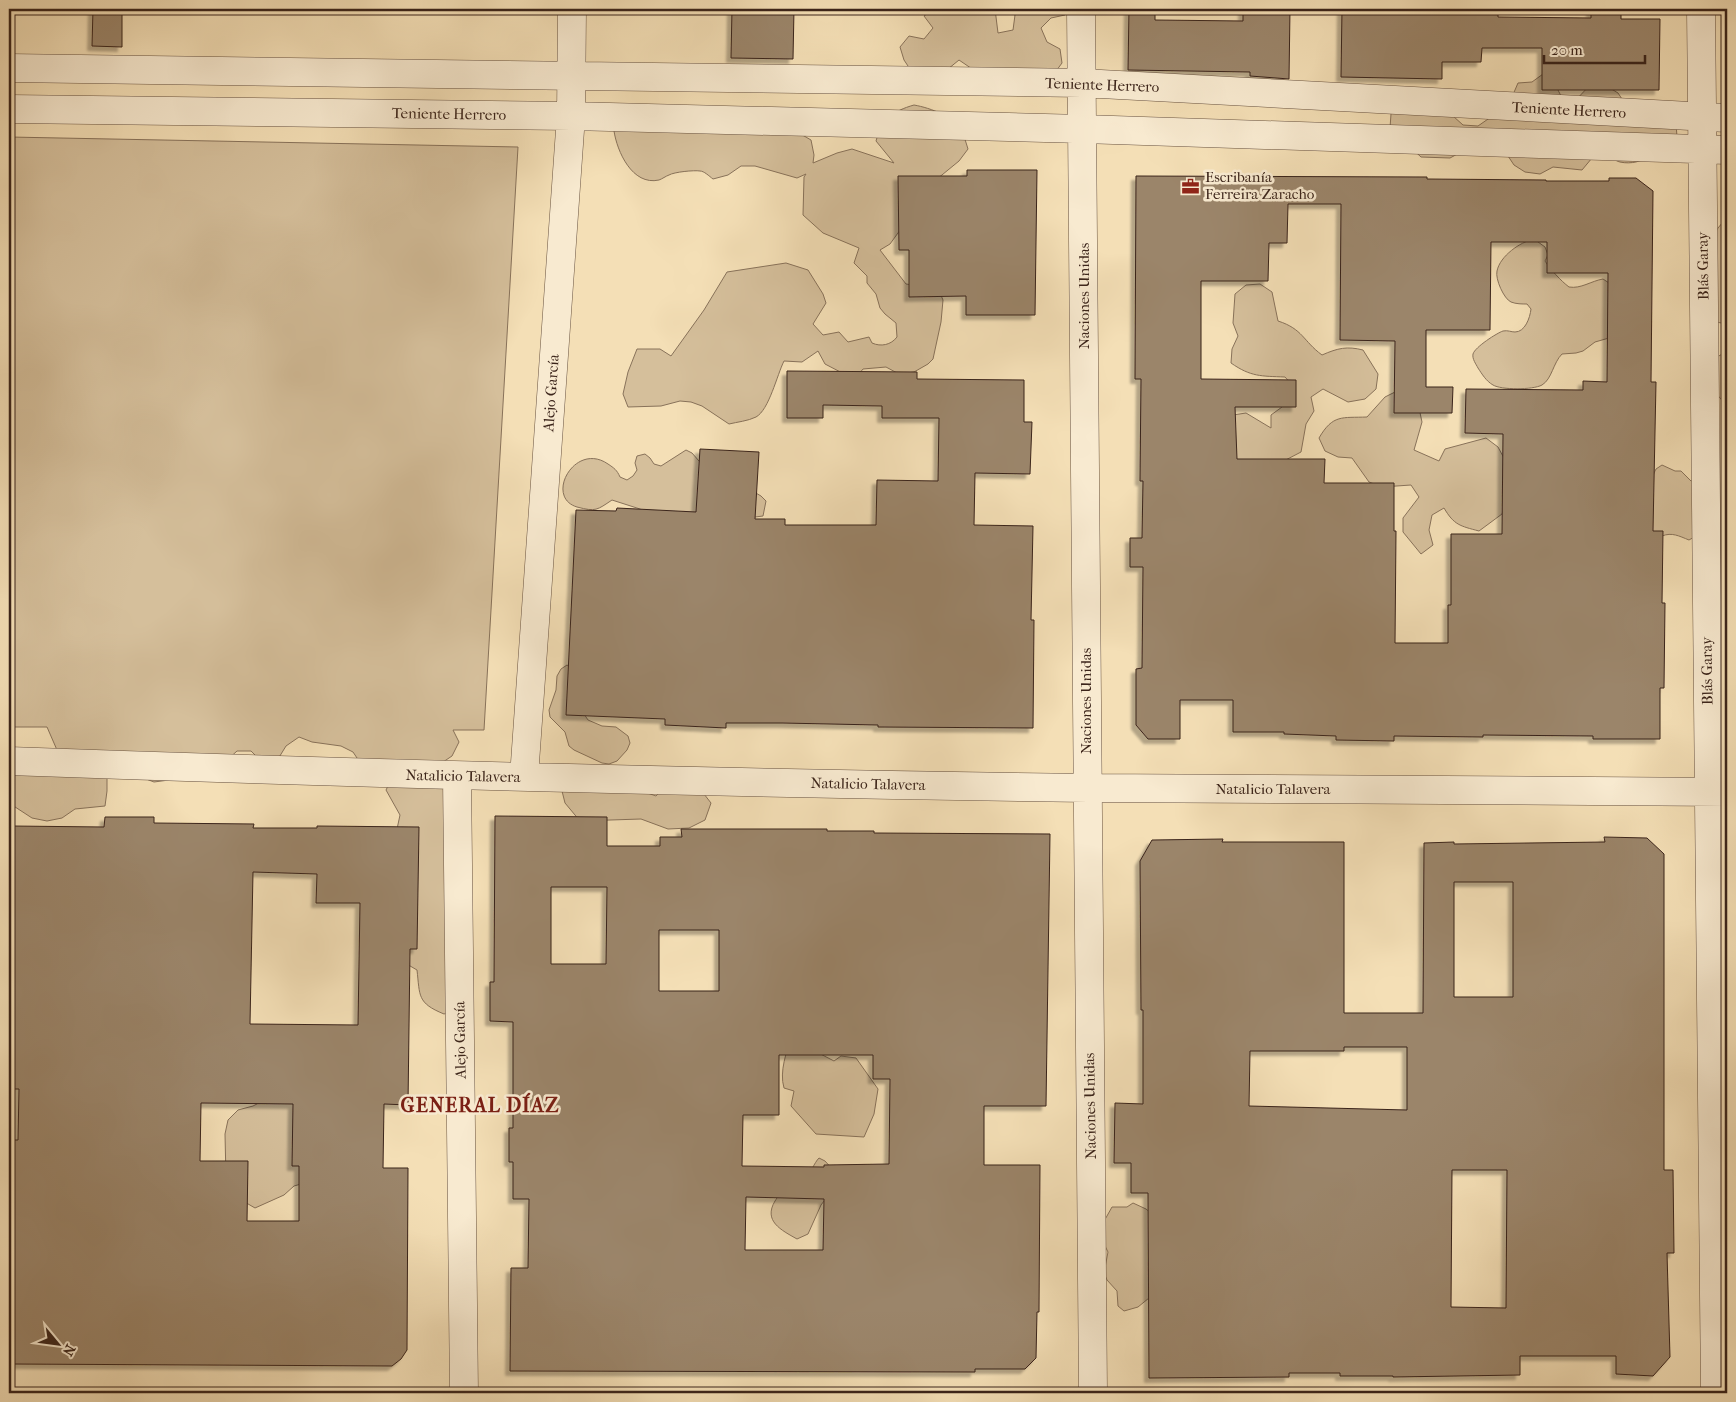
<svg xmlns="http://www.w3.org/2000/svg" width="1736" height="1402" viewBox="0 0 1736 1402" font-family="'IM FELL French Canon',serif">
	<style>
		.green { fill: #d5bf9b; stroke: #88725a }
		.building { fill: #9b856b; stroke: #3b241a; fill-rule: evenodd; filter: url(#shadow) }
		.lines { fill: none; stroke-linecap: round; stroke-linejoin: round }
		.minor-casing { stroke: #695341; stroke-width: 29 }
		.minor { stroke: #f8ead0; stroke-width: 28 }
		.labels { text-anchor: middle; stroke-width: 5; stroke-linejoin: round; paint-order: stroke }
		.street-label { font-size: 15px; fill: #3b241a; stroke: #f8ead0 }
		.poi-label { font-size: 15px; fill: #3b241a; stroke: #f8ead0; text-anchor: start }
		.district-label { font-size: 20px; font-weight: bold; letter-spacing: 1px; fill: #7a1f14; stroke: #f8ead0 }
	</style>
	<defs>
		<filter id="shadow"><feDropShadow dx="-4.5" dy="4.5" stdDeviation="1" flood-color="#0004"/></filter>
	</defs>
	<rect width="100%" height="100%" fill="#f4dfb6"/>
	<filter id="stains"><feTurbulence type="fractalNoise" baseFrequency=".004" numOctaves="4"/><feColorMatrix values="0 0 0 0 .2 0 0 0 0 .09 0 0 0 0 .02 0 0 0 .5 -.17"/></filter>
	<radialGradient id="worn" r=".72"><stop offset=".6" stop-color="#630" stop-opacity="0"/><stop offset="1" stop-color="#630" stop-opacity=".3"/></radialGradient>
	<path class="green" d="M934 9H995L998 33 1013 30 1015 15 1006 9H1071L1065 15 1051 18 1041 28 1047 42 1060 49 1062 63 1045 86 981 75 959 60 937 78 912 72 904 60 900 47 909 36 924 39 933 28 924 16Z
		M1543 74 1554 82 1561 96 1572 104 1592 83 1605 85 1618 93 1626 105 1676 123 1677 137C1660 149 1643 167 1620 162 1615 161 1610 156 1606 153L1592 158 1582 170 1553 167 1540 174 1525 172 1514 165 1506 153 1463 151 1450 158 1421 157 1390 128 1391 114 1400 102 1453 116 1463 125 1478 126 1501 110 1512 97 1518 83 1532 82Z
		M914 105C931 108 955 117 963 133 965 138 966 144 968 149L959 161 937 179 890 244 880 250 906 284 934 288 940 293 943 300 941 322 933 359 928 364 914 372 899 374 886 367 863 369 858 375 850 377 825 364 818 351 802 362 784 361C777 375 769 410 756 417 748 421 737 422 729 424L702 406 691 402 680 401 661 406 628 407 623 394 628 372 637 349H660L671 356 704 310 727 272 786 263 808 270 823 294 826 303 813 324 823 335 839 332 848 342 869 337 872 343C881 347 891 345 897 337L896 323 885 314 880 308 876 294 867 283V276L854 263 859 248 823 233 803 215 804 177 806 174 797 178 755 166H741L728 175 713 179C709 176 704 171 700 171 694 170 674 172 669 175 666 176 662 179 659 180 632 186 617 151 614 131L626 124 799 133 811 140 814 155 813 163 837 153 852 149 894 163 876 141C882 119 893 111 914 105Z
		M9 137 518 147 484 730H453L459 742 452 756 440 764 448 785 457 1010 444 1014C417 1003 420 996 417 970L405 963 397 829 400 815 386 790 392 778 361 764 353 752 341 746 312 742 299 737 286 746 278 759 262 762 251 751H237L226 761 195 765 169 780 154 782 141 777H107V791L105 806 75 809 62 818 47 821 32 818 9 803V781L14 763 57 750 47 727H9Z
		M1723 222H1727V324L1716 322 1707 248 1718 228Z
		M1534 239 1545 247 1548 255 1545 261C1550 269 1561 281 1569 287 1581 289 1591 281 1603 279L1609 283V338L1595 342 1583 351 1576 353 1562 354C1553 363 1552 379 1542 385 1533 390 1501 390 1493 385 1486 381 1482 374 1478 368 1476 364 1472 359 1473 354 1475 347 1497 333 1503 331 1508 330 1511 332 1515 332 1525 332 1530 318 1531 309L1527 304C1522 304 1516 304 1511 302 1504 299 1495 279 1497 271 1500 256 1520 242 1534 239Z
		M1260 284 1272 292 1278 321C1303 329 1303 341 1322 355 1338 348 1347 346 1363 350L1378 374 1376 389 1365 399 1348 402 1323 389 1311 397 1314 411 1306 424 1301 452 1251 478 1195 430 1233 415 1246 413 1271 428V415L1282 407 1295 388 1285 377C1261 376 1251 377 1231 363L1232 349 1238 336 1233 323 1235 294 1246 285Z
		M1724 353H1727V406L1713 390 1717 357Z
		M1397 391 1419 408 1422 422 1414 450 1439 461 1445 449 1486 438 1498 447 1505 460 1512 489 1502 514 1479 531C1460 526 1454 525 1444 508L1432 515 1429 530 1433 545 1421 554 1403 532V518L1419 497 1411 485 1382 487 1369 482 1352 458 1338 457 1325 451 1319 438C1333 414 1342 418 1367 417L1385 397Z
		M686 450 692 453 706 469 749 489 761 496 766 501 763 516 755 517 749 514 646 513 640 509 612 500C597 510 596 512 577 507 544 497 575 441 608 464 614 468 617 470 620 477L627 480 633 476 637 470 635 463 637 456 645 454 650 458 654 464 661 466Z
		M1662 465 1675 471H1681L1691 481 1699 480 1696 536 1689 540C1679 536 1672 532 1662 536L1655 533 1645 522 1653 475 1656 469Z
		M567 665 579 672 584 714 588 720 602 726 616 727 628 736 630 743 627 750 617 761 609 764 602 763 574 750 569 746 565 732 550 717 549 710 556 690 557 676 561 669Z
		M672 780 697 785 711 803 705 820 689 828 668 829 641 819 580 821 565 803 561 787 642 791 656 796Z
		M791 1036 809 1048 834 1061 841 1056 856 1058 878 1089 874 1114 864 1137 816 1134 791 1106 794 1091 784 1088C779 1071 787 1052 791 1036Z
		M1725 1045H1727V1132L1722 1128Z
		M280 1092 295 1097 308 1182 294 1186 284 1195 255 1208 231 1194 226 1179 225 1134 228 1120 238 1110 253 1106Z
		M819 1158 825 1161 835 1172 830 1193 821 1205 808 1234 797 1239C781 1230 763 1221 775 1201 778 1197 780 1190 784 1188 790 1183 799 1181 806 1177 811 1173 814 1163 819 1158Z
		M1133 1203 1146 1209 1152 1214 1149 1298 1138 1307 1124 1311 1118 1306 1117 1291 1107 1280 1104 1273 1108 1252 1098 1232 1112 1207H1127Z"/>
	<path class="building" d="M93 9H122V47L92 46Z
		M732 9H794L793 59 731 58Z
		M1129 9H1155V20L1243 21V9H1290L1289 79 1250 76V72L1128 70Z
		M1342 9H1498V17L1591 18V9H1621V19H1660L1659 90H1542V48H1482L1481 62H1442V79L1341 77Z
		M967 170H1037L1035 315H966V296L909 297V250H899L898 176H967Z
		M1136 176 1427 177V179L1546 180V181H1609V178H1636L1653 191 1651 382H1656L1653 531H1663L1662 603H1665L1664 688H1660V739H1593V736L1483 735V737L1394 736V741L1336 740V736L1284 734V732H1233V700H1180V739H1148L1136 725V669L1142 668 1143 567H1130V538H1142L1143 481H1140L1141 379H1135ZM1288 204H1341L1340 340 1395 341 1394 413H1452L1453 387H1426V330H1490L1491 242H1547V273H1608L1607 382 1583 381V390L1466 389 1465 433 1503 434 1502 534H1451V605H1448V643H1395L1396 531H1394V483H1324L1325 459H1237L1235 407H1296V380L1201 379V281H1268L1269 243H1287Z
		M787 371 917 372V379L1024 380V422H1032L1030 474 975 473 974 525 1033 526 1031 620H1034L1033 728 878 727V725L782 723H726V728L665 725V719L566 715 576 510 616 511 617 508 696 512 700 449 759 452 755 519H785V525H876L877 480 938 481 939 418H882V406L823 405V418H787Z
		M495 816 607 817V846H660V837H682L681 829H827V831H874V833L1050 834 1046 1106H984V1165H1040L1039 1312H1037L1036 1358 1025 1369H975V1372L510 1371 511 1268H528L529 1199H513V1162H509V1128H513V1022L490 1021V982H494ZM551 887H607L606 964H551ZM659 930H719V991H659ZM779 1055H873V1079H890L889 1164 824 1165V1167L742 1166 743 1115H779ZM746 1197 824 1199 823 1250H745Z
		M105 817H154V823L254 824 253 828H317V826L419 827 417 949H410L408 1105 384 1104 383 1168H408L407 1350 401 1359 392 1366 9 1364 10 1140H18L19 1089H9V936H11L12 826 104 827ZM253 872 317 874 316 903H360L358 1025 250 1024ZM201 1103 293 1104 292 1166H299V1221H247L248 1161H200Z
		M1604 837 1647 838 1664 854V1170H1673L1674 1253H1667L1670 1357 1653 1376 1616 1374V1356H1520V1375L1393 1377V1376H1340V1373H1289V1377L1149 1378 1148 1193H1131V1163H1114L1115 1103 1143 1104V1010H1141L1140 861 1152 840 1223 839 1222 842H1344V1013H1423L1424 843 1454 842V844L1605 842ZM1454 882H1513V997H1454ZM1344 1047H1407V1110L1249 1106 1250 1051H1344ZM1452 1170H1507L1506 1308 1451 1307Z"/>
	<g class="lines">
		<defs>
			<path id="minor" d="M1081 9 1093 1393
				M1701 9 1715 1393
				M9 68 1082 83 1727 118
				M9 109 571 116 1083 129 1727 150
				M9 761C368 774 728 783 1088 788 1301 790 1514 789 1727 792
				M457 776 464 1393
				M524 777 571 116 572 9"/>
		</defs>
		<use href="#minor" class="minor-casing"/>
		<use href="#minor" class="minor"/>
	</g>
	<defs>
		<symbol id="office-bare" viewBox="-9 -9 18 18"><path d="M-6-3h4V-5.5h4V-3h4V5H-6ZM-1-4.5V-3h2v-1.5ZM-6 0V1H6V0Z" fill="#8f2418" stroke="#f8ead0" stroke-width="2.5" paint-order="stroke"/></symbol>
	</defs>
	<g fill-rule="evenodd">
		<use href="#office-bare" x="1178" y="174" width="25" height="25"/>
	</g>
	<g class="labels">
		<g class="street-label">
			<text transform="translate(1102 85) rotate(2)" y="5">Teniente Herrero</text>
			<text transform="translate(1569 110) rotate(3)" y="5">Teniente Herrero</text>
			<text transform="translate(449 114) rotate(1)" y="5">Teniente Herrero</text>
			<text transform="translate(1703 266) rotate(-91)" y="5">Blás Garay</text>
			<text transform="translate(1084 296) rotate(-90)" y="5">Naciones Unidas</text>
			<text transform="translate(551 393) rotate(-86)" y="5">Alejo García</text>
			<text transform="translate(1707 671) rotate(-91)" y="5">Blás Garay</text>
			<text transform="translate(1086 701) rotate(-90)" y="5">Naciones Unidas</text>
			<text transform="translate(463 776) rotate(1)" y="5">Natalicio Talavera</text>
			<text transform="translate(868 784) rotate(1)" y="5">Natalicio Talavera</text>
			<text x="1273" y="794">Natalicio Talavera</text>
			<text transform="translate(460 1040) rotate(-91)" y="5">Alejo García</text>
			<text transform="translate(1090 1106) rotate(-91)" y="5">Naciones Unidas</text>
		</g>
		<g class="poi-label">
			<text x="1205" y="182">Escribanía<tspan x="1205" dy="17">Ferreira Zaracho</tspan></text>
		</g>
		<g class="district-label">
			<text x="480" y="1112">GENERAL DÍAZ</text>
		</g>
	</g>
	<rect width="1736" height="1402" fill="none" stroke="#f4dfb6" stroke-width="30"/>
	<rect x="10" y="10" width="1716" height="1382" fill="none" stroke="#3b241a" stroke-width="2.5"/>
	<rect x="15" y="15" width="1706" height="1372" fill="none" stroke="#3b241a"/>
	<g transform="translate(58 1344) rotate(119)" stroke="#f8ead0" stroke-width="4" paint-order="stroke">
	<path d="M0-4L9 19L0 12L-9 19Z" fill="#3b241a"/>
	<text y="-8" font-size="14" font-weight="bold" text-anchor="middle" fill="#3b241a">N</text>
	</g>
	<path d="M1544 55v8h101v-8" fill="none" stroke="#3b241a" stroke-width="2.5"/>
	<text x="1551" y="55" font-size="15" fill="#3b241a" stroke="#f8ead0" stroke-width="4" paint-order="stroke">20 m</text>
	<rect width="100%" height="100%" filter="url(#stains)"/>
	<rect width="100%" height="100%" fill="url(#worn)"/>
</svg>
